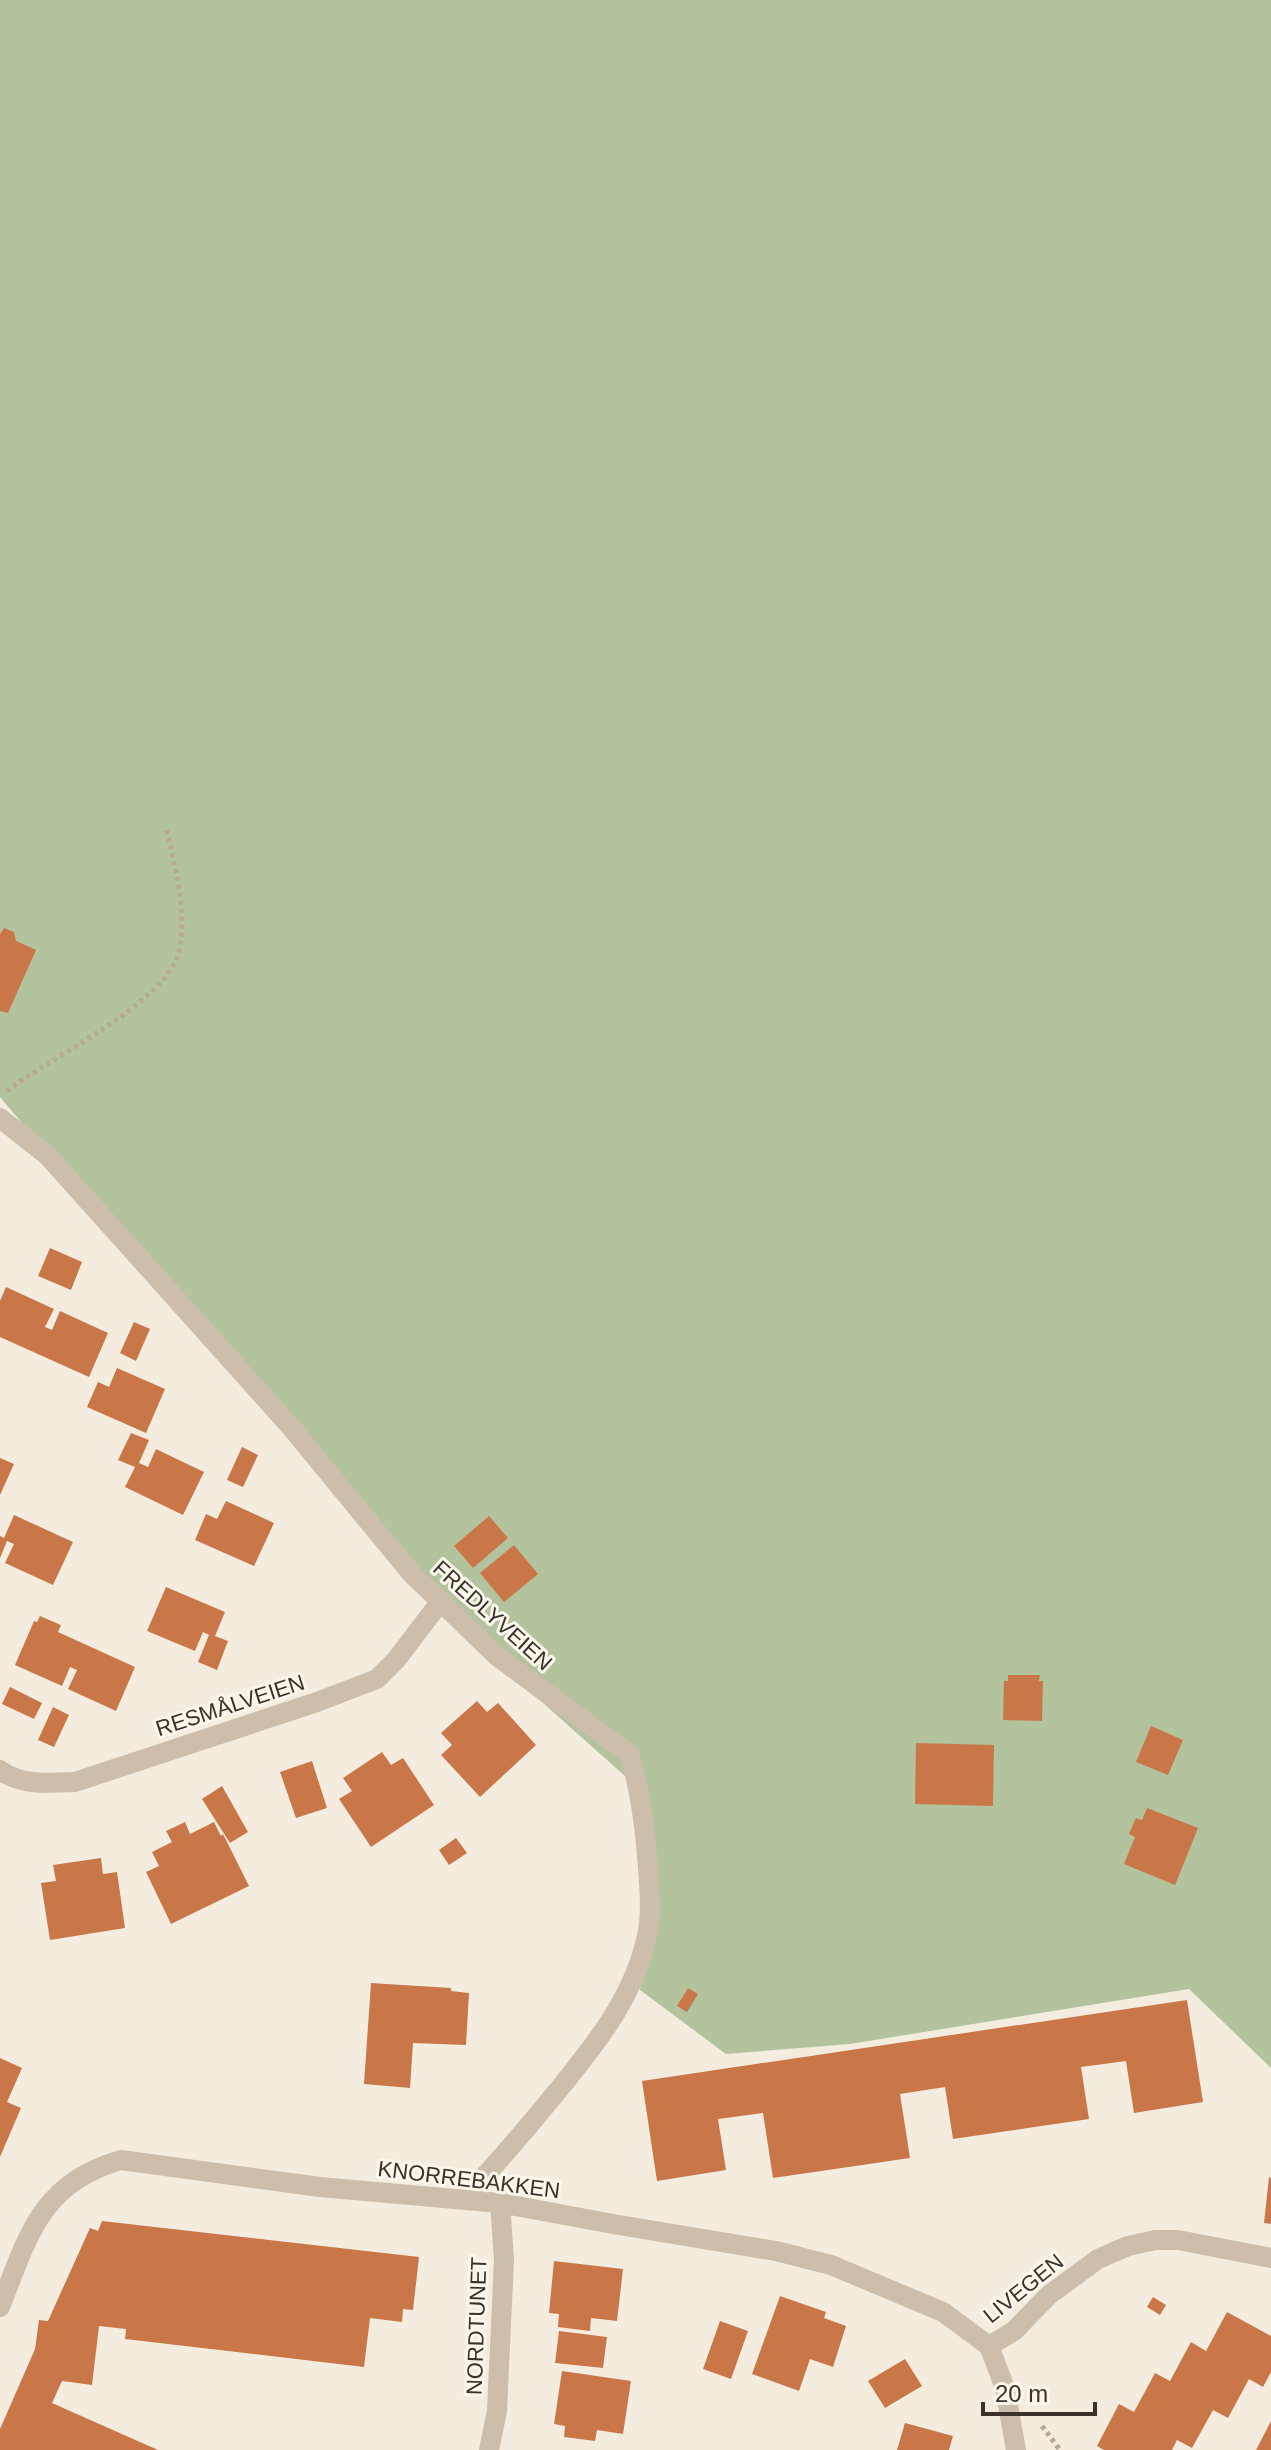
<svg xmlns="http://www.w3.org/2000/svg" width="1271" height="2450" viewBox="0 0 1271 2450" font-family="Helvetica,sans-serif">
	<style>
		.green { fill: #b2c39e }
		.building { fill: #c97748 }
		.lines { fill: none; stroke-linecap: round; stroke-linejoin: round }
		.path { stroke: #b8a894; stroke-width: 5; stroke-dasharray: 4 4; stroke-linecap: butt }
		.street { stroke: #ccbeaa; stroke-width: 20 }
		.labels { text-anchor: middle; stroke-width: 6; stroke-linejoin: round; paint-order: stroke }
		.street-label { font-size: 22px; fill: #3a312a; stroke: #fbf6ec }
	</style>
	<rect width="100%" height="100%" fill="#f4eddf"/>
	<path class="green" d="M0 0H1271V2068L1189 1989 850 2044 726 2054 640 1990 651 1895 644 1793 413 1587 0 1097Z"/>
	<path class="building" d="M4 928 14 932 16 941 36 950 8 1013 0 1011V934Z
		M50 1248 82 1262 71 1290 38 1276Z
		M6 1287 54 1309 45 1327 52 1330 60 1311 108 1333 89 1377 0 1337V1301Z
		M134 1322 150 1329 136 1361 120 1353Z
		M117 1368 165 1389 146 1433 87 1407 98 1382 109 1387Z
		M131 1433 149 1440 139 1463 148 1467 156 1449 204 1472 183 1515 125 1487 135 1467 118 1460Z
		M242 1447 258 1455 243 1487 227 1480Z
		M0 1458 14 1464 0 1495Z
		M226 1501 274 1523 254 1566 195 1540 206 1514 217 1519Z
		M14 1515 73 1542 53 1585 5 1563 14 1544 7 1541 0 1558V1536L4 1538Z
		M489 1516 508 1538 473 1568 454 1546Z
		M514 1545 538 1574 504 1602 480 1573Z
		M166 1587 225 1612 215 1636 228 1641 217 1670 198 1662 209 1635 203 1632 195 1651 147 1631Z
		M40 1616 61 1625 58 1632 135 1667 116 1711 68 1689 77 1670 70 1667 62 1686 15 1665 34 1621 37 1622Z
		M1008 1675H1040L1039 1681H1043L1042 1721 1003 1720 1004 1681H1008Z
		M10 1687 42 1703 34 1719 2 1704Z
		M477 1701 487 1712 498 1703 536 1745 480 1797 441 1755 452 1745 441 1733Z
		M53 1707 69 1715 54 1747 38 1740Z
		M1151 1726 1183 1740 1168 1775 1136 1762Z
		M916 1743 994 1745 993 1806 915 1804Z
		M382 1752 391 1765 403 1758 434 1805 371 1847 339 1799 352 1791 343 1778Z
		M312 1761 327 1808 296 1818 280 1772Z
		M222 1786 248 1832 230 1843 202 1799Z
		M1147 1808 1198 1828 1175 1885 1124 1864 1135 1837 1129 1834 1136 1818 1142 1820Z
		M185 1822 190 1834 214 1822 221 1836 223 1834 249 1886 171 1924 146 1872 159 1866 152 1852 172 1842 166 1831Z
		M456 1838 467 1853 449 1865 439 1850Z
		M101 1858 103 1874 117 1872 125 1928 50 1940 41 1883 56 1881 53 1865Z
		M371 1983 451 1988V1991L469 1993 466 2045 413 2043 410 2088 364 2084Z
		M688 1988 698 1994 687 2012 677 2006Z
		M1187 2000 1203 2102 1134 2113 1126 2061 1081 2067 1089 2119 953 2139 945 2087 900 2094 910 2158 773 2178 763 2113 718 2119 726 2170 657 2181 642 2081Z
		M0 2058 22 2068 7 2102 21 2108 0 2157Z
		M1269 2177 1271 2178V2224L1264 2223Z
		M102 2221 419 2257 413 2310 403 2309 402 2322 370 2318 364 2367 125 2339 126 2329 99 2326 92 2385 62 2381 52 2403 158 2450H0V2429L35 2349 39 2320 48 2321 90 2228 98 2231Z
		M554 2261 623 2269 617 2321 591 2318 590 2331 558 2327 559 2314 549 2313Z
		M780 2296 826 2312 824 2318 846 2326 833 2367 810 2359 799 2391 752 2374Z
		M1153 2297 1166 2305 1160 2315 1147 2307Z
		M1227 2312 1271 2336V2372L1263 2387 1249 2379 1228 2418 1213 2410 1192 2448 1177 2440 1172 2450H1104L1097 2446 1119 2404 1134 2412 1155 2373 1170 2381 1191 2342 1206 2351Z
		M720 2321 748 2331 731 2379 703 2369Z
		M559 2331 607 2337 603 2368 555 2363Z
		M905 2359 922 2386 885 2408 868 2381Z
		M562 2371 631 2381 623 2434 597 2430 595 2441 564 2437 565 2426 554 2424Z
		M1271 2421V2450H1256Z
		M905 2423 953 2436 949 2450H897Z"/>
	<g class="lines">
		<path class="path" d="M7 1091C49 1057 171 1002 180 948 187 908 174 865 166 826
			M1042 2426 1060 2450"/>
		<path class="street" d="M0 1118 48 1156 290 1426 411 1573 498 1657 629 1754C639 1783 643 1814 646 1844 648 1872 653 1909 647 1936 634 1996 598 2041 560 2088 529 2126 497 2163 464 2199
			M0 1770C22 1786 49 1783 75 1782L317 1702 377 1679 396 1660 441 1601
			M0 2307C28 2237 40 2183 121 2160L320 2187 500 2203 613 2224 776 2251 831 2265 943 2312 989 2346
			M989 2346 1014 2331 1049 2295 1098 2259 1128 2246 1155 2240H1178L1271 2258
			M989 2346 1005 2388 1016 2450
			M489 2450 497 2411 504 2260 500 2203"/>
	</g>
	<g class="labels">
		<g class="street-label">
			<text transform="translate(493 1615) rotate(42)" y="8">FREDLYVEIEN</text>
			<text transform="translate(230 1705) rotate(-18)" y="8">RESMÅLVEIEN</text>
			<text transform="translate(469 2179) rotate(7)" y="8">KNORREBAKKEN</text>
			<text transform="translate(1023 2288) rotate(-39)" y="8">LIVEGEN</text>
			<text transform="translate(476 2326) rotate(-88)" y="8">NORDTUNET</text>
		</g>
	</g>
	<path d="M983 2402v12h112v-12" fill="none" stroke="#3a312a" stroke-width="4"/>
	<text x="995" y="2402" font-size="24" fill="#3a312a" stroke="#fbf6ec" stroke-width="6" paint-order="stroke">20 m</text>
</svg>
